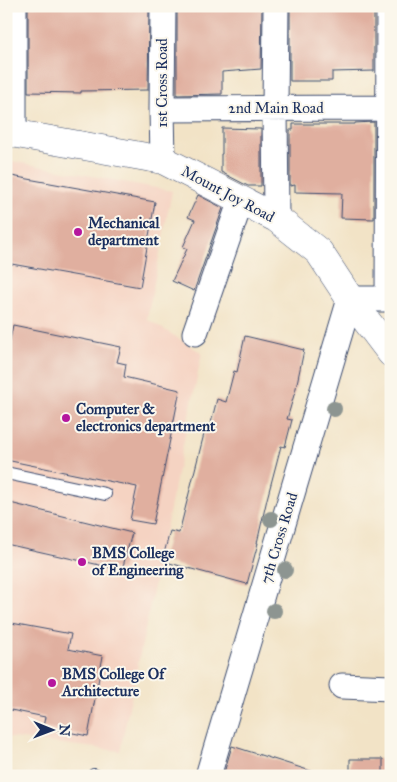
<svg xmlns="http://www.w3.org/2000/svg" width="397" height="782" viewBox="0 0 397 782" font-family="'IM FELL Great Primer',serif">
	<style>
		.built { fill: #f5d3c2 }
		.building { fill: #e0af9f }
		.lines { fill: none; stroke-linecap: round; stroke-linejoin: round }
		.lane-casing { stroke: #3b4a6e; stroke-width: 14 }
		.street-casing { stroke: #3b4a6e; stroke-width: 27 }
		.secondary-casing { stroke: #3b4a6e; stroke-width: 29 }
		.lane { stroke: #fff; stroke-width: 12 }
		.street { stroke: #fff; stroke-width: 25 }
		.secondary { stroke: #fff; stroke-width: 28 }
		.tree { fill: #8d9591 }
		.poi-dot { fill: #b5179e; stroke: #fbf7ec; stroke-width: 2 }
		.labels { text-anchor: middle; stroke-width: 4; stroke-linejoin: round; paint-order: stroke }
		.street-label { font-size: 15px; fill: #1b2f5e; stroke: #fbf7ec }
		.poi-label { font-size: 15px; font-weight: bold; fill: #1b2f5e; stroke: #fbf7ec; text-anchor: start }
	</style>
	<rect width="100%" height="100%" fill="#fbf7ec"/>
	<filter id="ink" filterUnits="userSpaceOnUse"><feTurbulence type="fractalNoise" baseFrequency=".02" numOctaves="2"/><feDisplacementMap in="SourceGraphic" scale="10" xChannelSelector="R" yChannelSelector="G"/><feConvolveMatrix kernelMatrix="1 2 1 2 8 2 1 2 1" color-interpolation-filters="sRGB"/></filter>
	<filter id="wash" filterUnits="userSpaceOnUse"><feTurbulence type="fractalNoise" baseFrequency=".0096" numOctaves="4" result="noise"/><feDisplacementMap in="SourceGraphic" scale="20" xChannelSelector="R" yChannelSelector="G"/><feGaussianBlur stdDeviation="1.12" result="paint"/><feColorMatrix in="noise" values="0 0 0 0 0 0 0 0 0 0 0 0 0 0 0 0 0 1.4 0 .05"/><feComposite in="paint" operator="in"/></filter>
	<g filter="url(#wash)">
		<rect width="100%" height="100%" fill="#f2e3c6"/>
		<path class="built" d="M6 160 172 191 147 319 202 353 120 751 6 737Z"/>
		<g id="blocks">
			<path class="building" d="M28 6H149L148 90 81 91V93L28 92Z
				M177 6H262L261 69 222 72V94L177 95Z
				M290 6H374V71L332 72V81H290Z
				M374 122V219L341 218 342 193 295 192V185L290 186V130H293V124H355V123Z
				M222 128 261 129V186H248L221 172V154H222Z
				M6 175 155 202 140 287 6 263Z
				M198 195 223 208 194 291 172 281 187 249 183 247 195 220 188 217Z
				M13 325 121 347 117 362 126 364 124 377 180 390 153 524 130 520 137 487 6 460V359Z
				M245 336 304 350 296 388 287 419 292 420 285 447 281 446 267 499 257 543H258L247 584 162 561 170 531 179 533 205 430 209 431 217 399 226 402 234 371 237 372Z
				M6 502 132 533 122 570 6 544Z
				M6 622 71 634 68 649 103 656 88 736 43 727 45 717 6 709Z
				M232 746 314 772 313 776H223Z
				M350 759H383V776H350Z"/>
		</g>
	</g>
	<g filter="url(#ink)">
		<use href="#blocks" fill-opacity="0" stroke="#3b4a6e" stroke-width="1"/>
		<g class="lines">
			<defs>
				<path id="lane" d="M6 473 105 494
					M94 775 96 776"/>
				<path id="street" d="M276 6 275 108 276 218
					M162 109 391 108
					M14 133V6
					M163 160 162 109 163 6
					M388 299 389 6
					M195 333 241 200
					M342 686 391 688
					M208 776 350 299H391"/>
				<path id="secondary" d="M6 132 163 160 276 218 319 252 350 299 391 353"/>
			</defs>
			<use href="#lane" class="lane-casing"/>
			<use href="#street" class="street-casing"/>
			<use href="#secondary" class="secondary-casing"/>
			<use href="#lane" class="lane"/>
			<use href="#street" class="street"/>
			<use href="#secondary" class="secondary"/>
		</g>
		<g class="tree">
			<circle cx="334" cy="409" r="8"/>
			<circle cx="271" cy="519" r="8"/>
			<circle cx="285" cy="570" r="8"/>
			<circle cx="274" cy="611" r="8"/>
		</g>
	</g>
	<g class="poi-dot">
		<circle cx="78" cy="232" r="5"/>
		<circle cx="66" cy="418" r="5"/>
		<circle cx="82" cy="562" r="5"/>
		<circle cx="52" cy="683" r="5"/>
	</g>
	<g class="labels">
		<g class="street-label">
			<text transform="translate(162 83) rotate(-90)" y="5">1st Cross Road</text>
			<text x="276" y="113">2nd Main Road</text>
			<text transform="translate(228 194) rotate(28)" y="5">Mount Joy Road</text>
			<text transform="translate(279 538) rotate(-73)" y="5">7th Cross Road</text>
		</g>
		<g class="poi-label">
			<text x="88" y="228">Mechanical<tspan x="88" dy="17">department</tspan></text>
			<text x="76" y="414">Computer &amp;<tspan x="76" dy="17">electronics department</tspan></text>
			<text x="92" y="558">BMS College<tspan x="92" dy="17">of Engineering</tspan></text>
			<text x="62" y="679">BMS College Of<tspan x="62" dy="17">Architecture</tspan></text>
		</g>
	</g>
	<rect width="397" height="782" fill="none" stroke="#fbf7ec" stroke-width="25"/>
	<g transform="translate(52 730) rotate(91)" stroke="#fbf7ec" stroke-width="4" paint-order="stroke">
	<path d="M0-4L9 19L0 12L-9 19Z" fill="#1b2f5e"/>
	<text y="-8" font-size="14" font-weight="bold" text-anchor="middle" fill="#1b2f5e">N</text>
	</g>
</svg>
